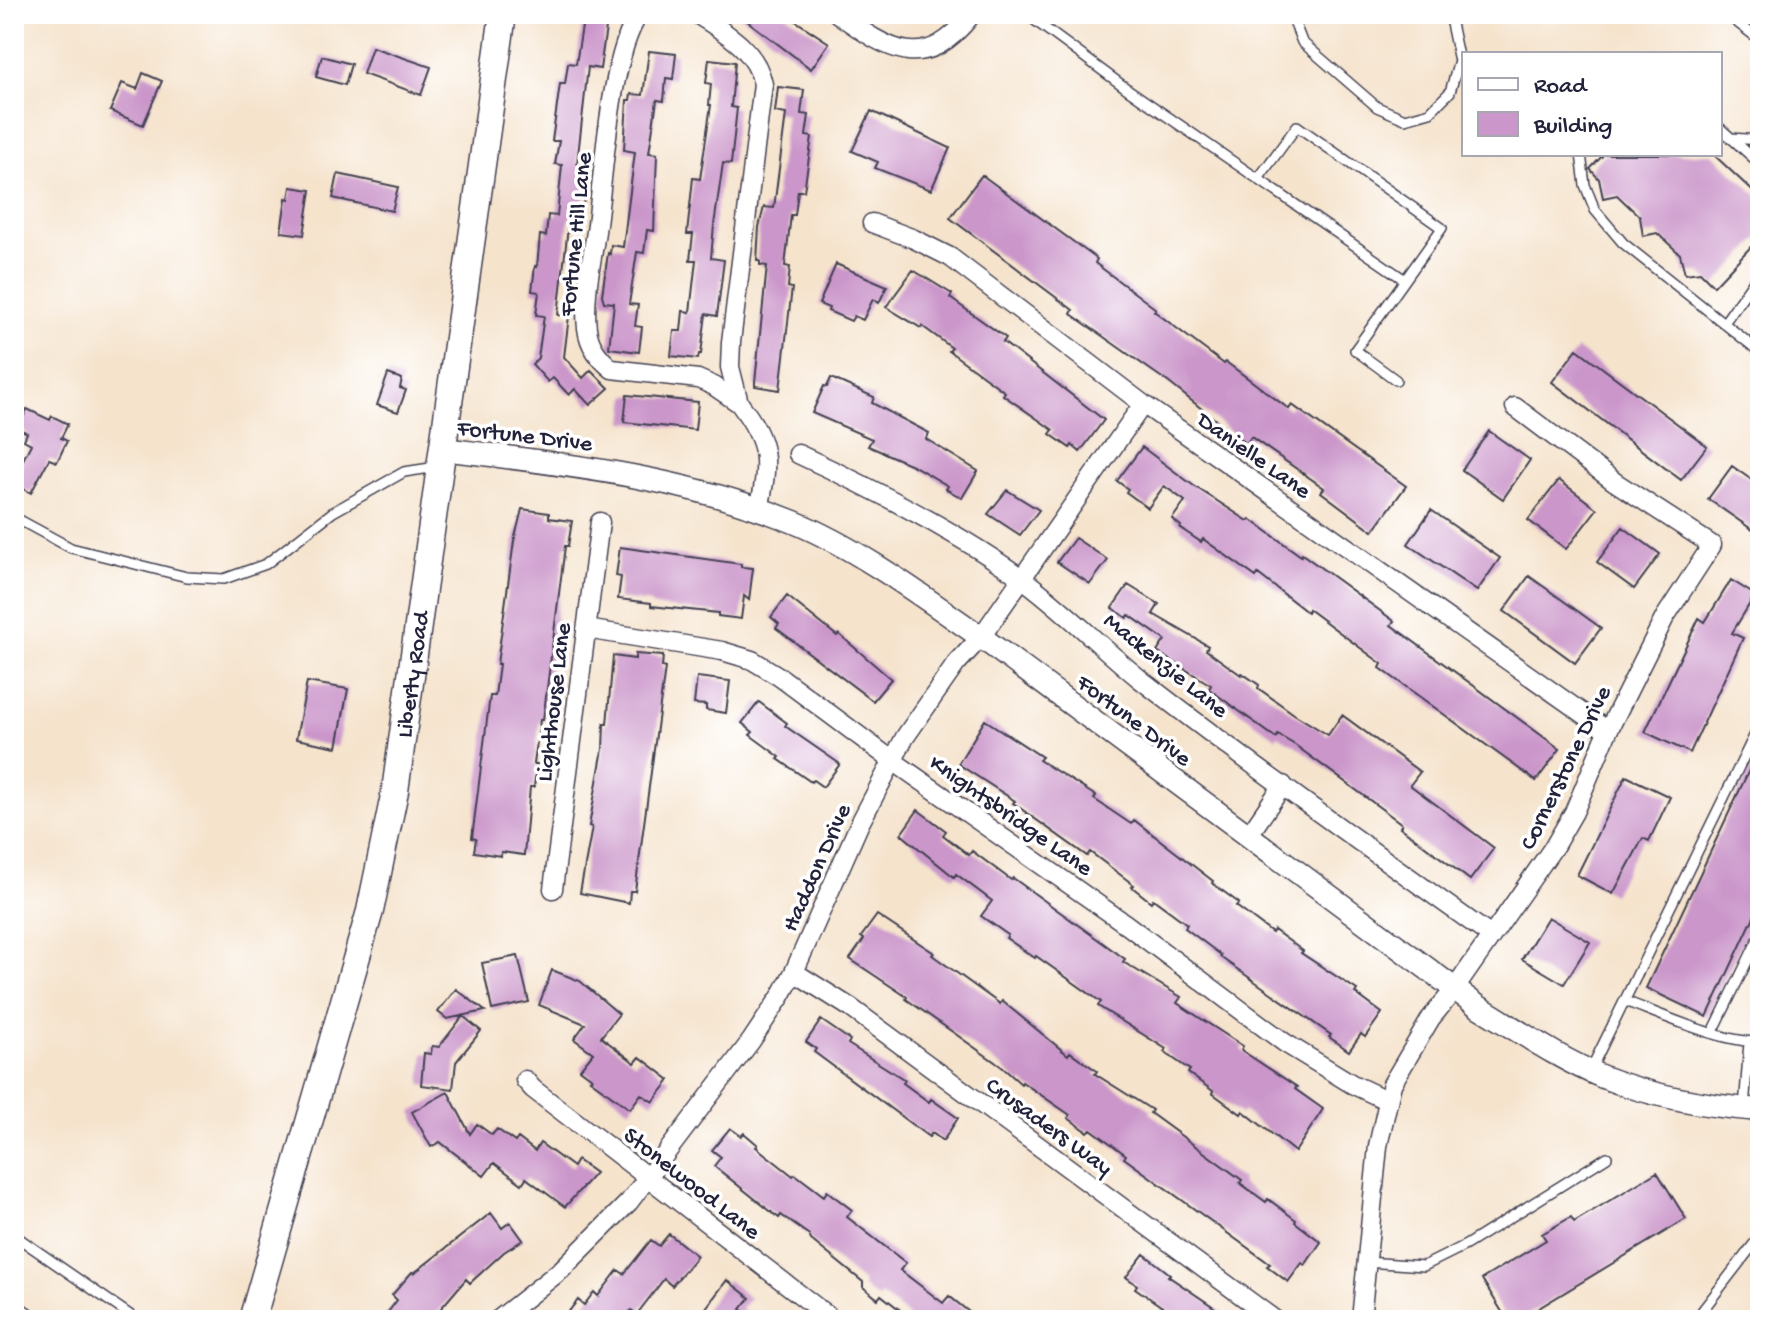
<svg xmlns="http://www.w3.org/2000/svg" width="1774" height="1334" viewBox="0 0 1774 1334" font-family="'Gochi Hand',sans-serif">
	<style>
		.building { fill: #cb96ca }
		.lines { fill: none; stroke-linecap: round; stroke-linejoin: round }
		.service-casing { stroke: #423f51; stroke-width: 12 }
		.minor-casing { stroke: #423f51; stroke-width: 21 }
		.tertiary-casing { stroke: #423f51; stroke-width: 25 }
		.secondary-casing { stroke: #423f51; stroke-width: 29 }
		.service { stroke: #fff; stroke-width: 9 }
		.minor { stroke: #fff; stroke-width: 18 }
		.tertiary { stroke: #fff; stroke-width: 22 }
		.secondary { stroke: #fff; stroke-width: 26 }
		.labels { text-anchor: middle; stroke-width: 7; stroke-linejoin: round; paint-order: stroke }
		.street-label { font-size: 24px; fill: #22223b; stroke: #fff }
	</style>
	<rect width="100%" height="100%" fill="#fff"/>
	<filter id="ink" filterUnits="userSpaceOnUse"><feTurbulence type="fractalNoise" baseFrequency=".0125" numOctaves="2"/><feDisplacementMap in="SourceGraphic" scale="16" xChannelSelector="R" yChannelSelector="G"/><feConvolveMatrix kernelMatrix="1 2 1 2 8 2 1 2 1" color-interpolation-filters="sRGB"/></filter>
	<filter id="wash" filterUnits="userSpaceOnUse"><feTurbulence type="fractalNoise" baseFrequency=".006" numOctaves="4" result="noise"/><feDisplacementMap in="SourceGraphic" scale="32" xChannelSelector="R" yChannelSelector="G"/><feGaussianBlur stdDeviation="1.8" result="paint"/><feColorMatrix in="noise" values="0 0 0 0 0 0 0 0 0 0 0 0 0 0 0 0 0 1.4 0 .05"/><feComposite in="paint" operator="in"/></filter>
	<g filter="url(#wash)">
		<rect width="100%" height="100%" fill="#f5e3cc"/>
		<g id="blocks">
			<path class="building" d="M584 14H608L600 69 588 67 577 164 589 165 581 219 569 218 558 315 569 316 564 357 583 378 591 370 609 388 590 405 575 389 569 395 553 378 548 382 532 364 538 358 544 316 536 315 539 292 532 291 535 266 537 267 540 235 546 236 548 215 557 216 560 185 562 165 555 164 559 141H552L560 84H565L568 63 576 64Z
				M738 14H785L829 43 811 69Z
				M372 47 431 67 421 95 363 74Z
				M649 51 676 54 673 79 666 78 664 101 657 100 649 153 657 154 654 231 647 230 644 253 637 252 629 304 638 305 635 326 642 327 639 352 609 348 614 303 604 302 602 295 608 253 610 254 611 245 623 247 635 152 624 150 627 100H630L631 94 643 95Z
				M322 56 351 64 345 85 316 77Z
				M709 59 735 62 731 107 737 108 731 164 723 163 714 225 711 258 724 260 717 316 706 314 701 354H699L698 359 671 356 674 331H681L683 311 690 312 696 260H690L693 234H687L693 178 700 179 711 105H709L711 84 706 83Z
				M143 73 162 81 143 125 110 111 122 83 137 89Z
				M778 87 804 90 801 114 809 115 806 136 812 137 804 191H798L795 215H791L785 266 790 267 788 287 792 288 780 390 755 386V382L767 266 760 265V261H757L759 227 764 207 774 208 786 114 775 112Z
				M871 111 950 148 931 190 875 168 878 162 852 151Z
				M1604 154H1713L1760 198V237L1714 286 1700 272 1685 274 1680 254 1657 233 1643 236 1640 217 1617 195 1603 198 1599 179 1590 169Z
				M338 174 398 187 392 211 333 198Z
				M982 175 1097 259 1095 263 1156 309 1154 311 1224 364 1226 362 1289 409 1292 405 1406 486 1373 531 1321 492 1324 488 1251 437 1246 444 1168 382 1071 314 1073 310 950 218Z
				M291 187 311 190 304 235 281 232 286 198 289 199Z
				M836 264 887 286 879 303 873 299 863 320 854 316 851 321 828 311 829 308 819 304Z
				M913 270 952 294 950 298 1006 338 1003 342 1104 420 1080 452 1072 445 1070 448 1050 434 1053 430 1003 395 1005 392 949 351 952 348 922 326 921 328 886 307Z
				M1577 349 1707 446 1681 480 1552 382Z
				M388 374 402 379 400 388 406 390 398 412 377 405Z
				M831 378 874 397 872 403 929 433 926 439 978 471 962 498 946 489 948 486 914 466 868 446 872 439 812 413 824 386 827 387Z
				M627 395 698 402 695 430 624 422Z
				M27 409 50 420 52 416 68 424 61 438 67 441 57 462 49 459 31 493 14 484V478L31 444 24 440 27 433 18 428Z
				M1489 431 1530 460 1503 499 1462 470Z
				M1142 447 1194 486 1248 521 1250 519 1301 556 1302 554 1394 621 1391 625 1560 749 1536 781 1380 668 1382 664 1308 609 1307 612 1258 574 1256 577 1203 539 1201 542 1180 528 1181 526 1172 519 1185 501 1164 486 1148 508 1126 492 1128 489 1117 481Z
				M1732 466 1760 486V535L1708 499Z
				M1559 480 1597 509 1566 549 1528 520Z
				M1007 490 1039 510 1020 535 988 514Z
				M522 509 549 513V518L572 521 568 546H565L543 720H540L534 764H537L534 787H530L524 855 501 852V856L474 852 476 839 472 838 490 696H495L499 664H497L514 541Z
				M1431 510 1500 558 1477 591 1408 544Z
				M1623 527 1660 554 1634 589 1597 562Z
				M1075 538 1108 560 1090 584 1057 562Z
				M620 547 741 564V567L753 568 749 600 744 596 741 619 718 616V613L651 606V603L618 599 621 577 616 576Z
				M1529 576 1601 628 1575 663 1504 611Z
				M1731 580 1755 595 1732 633 1743 638 1690 753 1645 732 1699 618 1705 622Z
				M1128 585 1159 604 1153 614 1208 646 1206 650 1241 675 1242 673 1259 685 1258 688 1294 714 1328 735 1342 715 1420 772 1410 785 1494 848 1470 880 1400 827 1402 824 1295 745 1278 735 1276 738 1209 689 1211 685 1157 652 1165 640 1129 615 1127 618 1112 608Z
				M787 596 837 636 839 634 891 679 873 701 776 628 779 624 771 617Z
				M635 654 663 656 662 667 665 668 635 891H630L629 903 580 893 592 827 589 826 603 749 604 724H607L613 656 635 659Z
				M697 677 730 681 726 713 706 710V705L694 704Z
				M307 682 348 689 337 747 296 739Z
				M759 702 787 723 785 726 840 764 823 787 813 780 811 782 778 759 780 757 750 735 753 732 742 723Z
				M985 720 1042 757 1039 760 1096 796 1094 799 1131 824 1134 820 1213 881 1212 883 1239 903 1236 906 1272 933 1274 930 1303 951 1301 953 1357 990 1355 993 1382 1013 1365 1037 1361 1034 1349 1051 1329 1037 1331 1035 1220 957 1221 955 1185 928 1187 924 1153 899 1151 902 1132 887 1134 885 1090 852 1087 856 1013 803 1015 801 958 764Z
				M1760 747V904L1707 1017 1646 988Z
				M1626 776 1670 797 1649 841 1643 838 1613 894 1577 875Z
				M918 810 946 831 943 835 969 855 972 851 1011 880 1013 878 1125 959 1123 962 1181 997 1177 1003 1243 1046 1241 1050 1297 1087 1295 1089 1323 1109 1295 1152 1243 1111 1241 1114 1212 1093 1213 1091 1188 1073 1190 1070 1164 1052 1166 1049 1098 1006 1101 1002 1036 956 1035 958 1006 938 1008 935 981 916 992 901 956 874 954 877 901 834Z
				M877 915 934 953 932 955 1000 1004 1002 1001 1068 1055 1070 1052 1097 1071 1095 1074 1152 1110 1150 1113 1242 1180 1240 1183 1266 1202 1268 1199 1296 1220 1295 1222 1321 1242 1305 1265 1302 1263 1288 1282 1267 1266 1270 1264 1124 1158 1126 1155 1091 1129 1088 1132 1068 1118 1070 1115 1022 1082 1021 1084 1002 1067 906 999 907 997 850 959 864 939 861 937Z
				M1548 917 1590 942 1564 984 1522 959Z
				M518 956 529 1002 492 1010 482 963Z
				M552 970 580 981 619 1014 601 1037 635 1063 640 1057 670 1080 653 1102 641 1094 630 1109 590 1080 592 1078 580 1069 593 1053 574 1039 585 1024 539 1005Z
				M456 989 485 1011 447 1019 438 1012Z
				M463 1016 481 1031 456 1062 453 1089 421 1085 424 1053 431 1054 432 1046 439 1047Z
				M821 1020 850 1040 848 1044 905 1080 903 1083 929 1102 931 1099 958 1118 943 1141 932 1133 929 1137 814 1052 816 1049 806 1042Z
				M448 1092 470 1134 477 1124 492 1135 497 1129 515 1142 518 1138 535 1151 540 1143 573 1167 577 1160 595 1173 565 1207 526 1178 522 1184 494 1163 484 1176 440 1142 431 1147 412 1112Z
				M730 1128 741 1136 744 1133 758 1145 756 1147 793 1176 795 1174 824 1196 827 1191 852 1210 847 1217 906 1263 900 1270 943 1303 949 1296 979 1320H913L881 1295 878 1299 863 1287V1282L811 1240 809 1235 781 1215 779 1218 714 1166 721 1157 712 1150Z
				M1657 1172 1686 1219 1519 1320H1507L1482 1279 1546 1240 1542 1234 1571 1217 1574 1222Z
				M491 1213 502 1228 510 1222 523 1240 504 1252 470 1283 466 1279 431 1320H382L397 1300 392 1295 412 1272 414 1273Z
				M669 1234 697 1256 672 1286 664 1279 637 1314 631 1310 623 1320H562L578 1300 584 1305 594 1292 598 1296 618 1270 624 1274 651 1240 659 1246Z
				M1144 1254 1170 1274 1168 1276 1233 1320H1181L1135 1288 1137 1285 1126 1277Z
				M727 1280 750 1298 741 1309 754 1320H697Z"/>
		</g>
	</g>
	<g filter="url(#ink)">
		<use href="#blocks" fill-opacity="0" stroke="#423f51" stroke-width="2"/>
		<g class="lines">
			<defs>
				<path id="service" d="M1026 14 1126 88 1405 280 1355 350 1396 380
					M1291 14 1302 42 1377 107 1405 119 1430 112 1450 92 1459 61 1449 14
					M1726 14 1760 40
					M1720 128 1760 164
					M1731 138 1760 140
					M1581 154 1585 185 1595 210 1623 243 1760 352
					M1258 179 1297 126 1442 228 1405 280
					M1724 323 1760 272
					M14 517 71 548 187 577 224 579 266 564 333 512 404 472 437 467
					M1625 1001C1662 1015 1721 1042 1760 1042
					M1713 1032 1760 935
					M1591 1069 1760 724
					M1744 1109 1749 1042
					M14 1235 137 1320
					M1366 1262 1424 1266 1466 1245 1607 1157
					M14 1303 39 1320
					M1713 1320 1702 1311 1760 1236"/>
				<path id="minor" d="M639 14C610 56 604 171 597 224 593 257 583 295 587 328 589 346 599 358 612 369L698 379 714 386 739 403 730 367 731 342 763 84C756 49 725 33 697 14
					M838 14C890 51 925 75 972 14
					M872 223 914 239 950 257 1143 404 1608 731
					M739 403C770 444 769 461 759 510
					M798 454C874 489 952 529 1020 577 1063 608 1099 646 1140 679 1254 768 1374 852 1491 936
					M586 629 722 651 752 660 780 677 893 761 1123 922 1285 1043 1352 1084 1386 1100
					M1248 836 1283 785
					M553 889 600 522
					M794 972 851 1008 1275 1320
					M525 1080 533 1089 833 1320
					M498 1320 561 1270 629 1202 751 1041 781 996 794 972 859 825 905 737 956 664 981 637 1143 404
					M1361 1320 1378 1146 1392 1084 1431 1018 1454 990 1555 845 1574 812 1608 731 1665 617 1712 545 1615 482 1515 407"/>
				<path id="tertiary" d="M443 449C562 464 681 476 794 522 859 549 923 597 981 637L1479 1007C1519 1031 1559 1059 1603 1077 1654 1097 1705 1106 1760 1110"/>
				<g id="secondary">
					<path id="s1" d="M252 1320 370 911 395 791 503 14"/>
				</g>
			</defs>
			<use href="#service" class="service-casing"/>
			<use href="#minor" class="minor-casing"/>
			<use href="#tertiary" class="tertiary-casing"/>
			<use href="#secondary" class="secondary-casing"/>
			<use href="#service" class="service"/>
			<use href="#minor" class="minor"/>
			<use href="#tertiary" class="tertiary"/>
			<use href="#secondary" class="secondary"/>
		</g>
	</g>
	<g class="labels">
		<g class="street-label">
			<text transform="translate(574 234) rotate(-84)" y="8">Fortune Hill Lane</text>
			<text transform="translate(525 434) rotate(7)" y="8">Fortune Drive</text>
			<text transform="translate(1255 454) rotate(35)" y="8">Danielle Lane</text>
			<text transform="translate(1167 664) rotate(39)" y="8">Mackenzie Lane</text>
			<text dy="8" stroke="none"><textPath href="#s1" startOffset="666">Liberty Road</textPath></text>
			<text transform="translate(552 702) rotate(-83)" y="8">Lighthouse Lane</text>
			<text transform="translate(1135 719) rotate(37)" y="8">Fortune Drive</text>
			<text transform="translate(1564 767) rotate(-64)" y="8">Cornerstone Drive</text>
			<text transform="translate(1012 814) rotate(35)" y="8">Knightsbridge Lane</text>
			<text transform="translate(815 867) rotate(-66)" y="8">Haddon Drive</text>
			<text transform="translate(1050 1125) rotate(36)" y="8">Crusaders Way</text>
			<text transform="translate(693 1182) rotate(38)" y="8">Stonewood Lane</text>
		</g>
	</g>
	<rect width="1774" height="1334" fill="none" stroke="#fff" stroke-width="48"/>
	<rect x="1462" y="52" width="260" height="104" fill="#ffffff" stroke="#a7a7b1" stroke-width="2"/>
	<rect x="1478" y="78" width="40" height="12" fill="#ffffff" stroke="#a7a7b1" stroke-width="2"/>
	<text x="1534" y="92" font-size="24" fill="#22223b">Road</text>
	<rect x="1478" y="112" width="40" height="24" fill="#cb96ca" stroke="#a7a7b1" stroke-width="2"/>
	<text x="1534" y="132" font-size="24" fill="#22223b">Building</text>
</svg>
